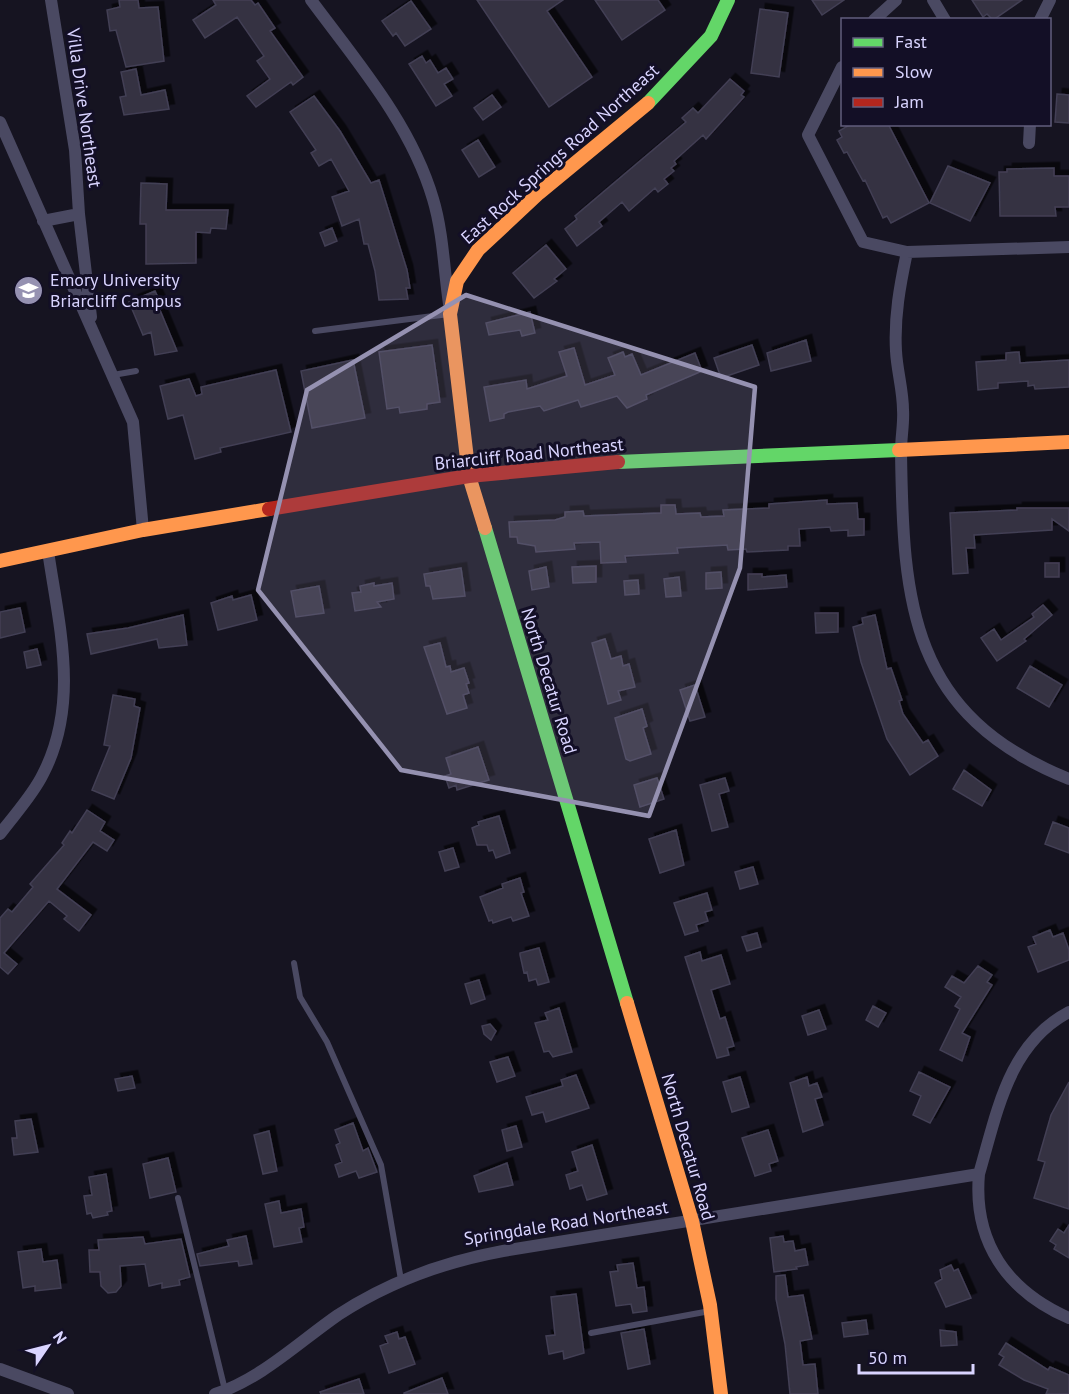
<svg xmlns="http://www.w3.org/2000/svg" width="1069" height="1394" viewBox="0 0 1069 1394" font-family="'PT Sans',sans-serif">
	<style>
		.building { fill: #343243; stroke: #433f54; stroke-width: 1.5; filter: url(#shadow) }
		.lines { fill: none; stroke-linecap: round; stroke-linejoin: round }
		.lane { stroke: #4a4962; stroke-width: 6 }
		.street { stroke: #4a4962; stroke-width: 12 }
		.fast { stroke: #63d668; stroke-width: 14 }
		.slow { stroke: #ff974d; stroke-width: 14 }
		.jam { stroke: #b3261e; stroke-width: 14 }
		.marked { fill: #9591b1; fill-opacity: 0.2; stroke: #9591b1; stroke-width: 4.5; stroke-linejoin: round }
		.labels { text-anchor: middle; stroke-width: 6; stroke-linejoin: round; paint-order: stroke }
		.street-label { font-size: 18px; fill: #d9d4ff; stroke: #130f26 }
		.poi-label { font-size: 18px; fill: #d9d4ff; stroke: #130f26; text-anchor: start }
	</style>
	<defs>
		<filter id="shadow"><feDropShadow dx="5.5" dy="-5.5" stdDeviation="0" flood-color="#0009"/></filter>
	</defs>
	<rect width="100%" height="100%" fill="#161421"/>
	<path class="building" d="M119 0H138L139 8 158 7 164 61 126 67 116 30 110 31 107 10 120 7Z
		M213 0H251L255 5 258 3 275 28 270 31 303 77 293 85 291 82 256 107 247 96 270 79 257 61 264 56 237 17 205 38 193 20 216 5Z
		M477 0H563L547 11 592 77 549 107Z
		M595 0H658L665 10 622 40Z
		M812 0H844L822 15Z
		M972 0H1022L993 20 987 14 983 17Z
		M411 1 431 29 405 46 396 33 393 36 382 21Z
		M760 9 788 13 779 77 751 73Z
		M422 56 426 63 430 60 438 73 446 68 453 79 444 84 452 96 436 106 409 64Z
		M136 69 141 95 165 90 169 109 124 115 120 97 126 96 121 72Z
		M730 79 744 91 741 95 744 97 706 139 703 135 674 161 676 164 671 168 674 171 664 179 668 184 658 192 655 188 629 211 622 202 599 222 602 226 577 246 565 229 577 219 575 216 686 122 682 118 693 108 698 113Z
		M1057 94 1069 95V123L1055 122Z
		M492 95 501 107 483 120 474 108Z
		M314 96 340 131 371 183 379 180 407 270 410 288H406L408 299 379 300 375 271 368 244H364L359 219 342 226 332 197 349 191 331 159 319 166 311 153 316 150 290 112Z
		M851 124H888L929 203 891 223 887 216 883 218 865 180 863 181 847 152 844 153 837 140 842 137 839 131Z
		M478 140 495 167 479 177 462 150Z
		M948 166 990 183 970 221 930 203Z
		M1054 168V176H1069V207H1055L1056 216H1000L999 172H1007V169Z
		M141 183 167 184 166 210H228L226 229 211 228 210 233 196 232V263L146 264V224H140Z
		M332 228 337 241 325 246 320 233Z
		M546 245 566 269 554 279 557 281 534 298 513 273Z
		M155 291 160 302 157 303 177 351 155 355 151 332 143 335 129 302Z
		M530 312 535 333 522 336 520 330 489 335 486 323Z
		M806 340 811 361 771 371 767 353Z
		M432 345 440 402 427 404V409L400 413 399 407 387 409 379 352Z
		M752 345 759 365 721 378 714 358Z
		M574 348 585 385 615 375 608 358 623 352 625 357 632 354 641 375 695 353 702 371 646 395 647 399 627 408 617 396 581 407 578 400 544 411 540 406 508 412 504 414V418L490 421 484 387 526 380 527 389 567 376 559 352Z
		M1019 352 1020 363 1069 360V387L1035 389 1034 385 1028 386V381L998 383V388L978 390 976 362 1006 360V353Z
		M353 360 365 418 312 428 301 371Z
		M276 370 291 432 220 448 221 452 195 459 183 415 168 419 160 386 189 379 196 396 202 394 201 387Z
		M827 500V504L857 503 858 519H864V535L848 536V530L831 531 830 527 799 529 800 546H788V550L747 552 746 549 728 550 727 545 677 548 678 553 625 556 626 562 601 563 600 542 574 543 575 549 536 552 535 546 518 543 517 537H510L509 522 555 520 565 517V512L583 511 584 516 661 513V505H675L676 514 700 513 701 517 724 516 723 510 769 508V504Z
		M1017 508H1069V531L1052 519V530L974 535 975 548H966L968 573 953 574 950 513 1017 510Z
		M1045 563H1059V577H1045Z
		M596 566V582L573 583 572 567Z
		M546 567 549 587 532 590 529 571Z
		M461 568 465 596 433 599 430 586H426L424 574Z
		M721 572 722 588 706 589V573Z
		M748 574H762V577L786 575 787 587 748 590Z
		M679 577 681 596 666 597 664 579Z
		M638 580 639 594 625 595 624 581Z
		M374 583V586L392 583 394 599 377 602 381 607 355 611 352 593 361 592 360 586Z
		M319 586 324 613 296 617 291 591Z
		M251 595 257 620 218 630 211 603 232 596 233 600Z
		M1043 605 1052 615 1024 639 1026 641 997 661 981 638 994 629 1001 640 1034 617 1032 614Z
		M20 608 25 632 0 638V612Z
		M815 613H838V632L816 633Z
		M183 615 187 645 159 648 157 639 91 654 87 634 128 628Z
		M875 615 887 669 891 668 902 700 899 701 903 714 923 743 928 740 938 756 910 775 887 739 861 662 853 627 863 624 862 618Z
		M605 639 611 659 621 656 623 666 629 664 635 687 618 691 621 700 608 704 592 643Z
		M440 643 446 667 450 666 451 672 464 668 469 683 466 684 469 693 463 695 467 708 447 714 424 647Z
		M37 649 41 665 27 668 24 652Z
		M1030 666 1062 685 1049 707 1017 688Z
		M695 685 705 717 690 721 680 690Z
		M113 695 135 699 134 706 140 708 131 758 114 799 92 790 110 746 104 745Z
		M642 709 647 726 643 728 651 754 630 761 626 759 615 718Z
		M478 747 489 780 457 790 456 785 449 788 445 776 451 774 446 758Z
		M964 770 991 790 982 806 953 789Z
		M657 778 664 799 640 807 634 785Z
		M725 778 729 791 719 794 728 827 712 831 700 785Z
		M87 810 105 822 100 831 114 840 107 851 93 842 57 889 91 915 79 931 64 919 67 916 49 901 4 953 17 964 8 974 0 967V918L8 909 12 912 33 887 30 884 64 845 62 843 70 831 72 833Z
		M499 816 510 853 496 858 493 850 489 851 487 845H477L472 828 479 825 478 822Z
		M1053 822 1069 828V853L1045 844Z
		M676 830 684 865 660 873 649 839Z
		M453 848 459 867 445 871 439 852Z
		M753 867 758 884 740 889 735 872Z
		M520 878 524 892 521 893 529 916 513 921 511 917 493 923 492 920 489 921 480 897 503 888 502 884Z
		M707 893 712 910 705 912 708 921 696 925 698 931 685 935 674 903Z
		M1050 930 1053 937 1063 933 1069 950V960L1038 972 1028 947 1036 944 1033 937Z
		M757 933 761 947 747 951 742 937Z
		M539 948 549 982 538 985 536 979 529 981 527 972 524 973 520 955V953Z
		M700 952 702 961 721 955 730 984 711 990 720 1019 725 1017 734 1046 727 1048 729 1055 717 1058 685 957Z
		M978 966 992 975 987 982 992 985 962 1033 970 1037 962 1061 940 1050 960 1009 955 1006 961 997 945 987 952 976 964 983Z
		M479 980 485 999 471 1004 465 984Z
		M873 1006 886 1013 878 1027 866 1020Z
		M559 1008 572 1052 553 1057 549 1051 544 1052 535 1023 548 1020 545 1013Z
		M819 1010 826 1029 808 1035 802 1016Z
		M490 1024 496 1031 491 1040 484 1034 482 1026Z
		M508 1057 515 1076 497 1082 490 1062Z
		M919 1072 950 1087 930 1123 913 1115 921 1096 910 1091Z
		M576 1075 589 1108 546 1122 543 1112 532 1115 526 1097 563 1086 561 1080Z
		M132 1076 135 1088 118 1091 115 1079Z
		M740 1077 749 1107 732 1112 723 1082Z
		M807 1077 809 1086 817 1083 822 1097 815 1099 823 1125 803 1132 790 1083Z
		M1069 1082V1209L1034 1198 1045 1162 1038 1160 1051 1115Z
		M31 1119 38 1152 14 1155 12 1138H17L15 1121Z
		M353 1123 363 1151 368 1148 377 1172 359 1178 356 1171 339 1177 335 1165 342 1162 336 1145 340 1143 335 1130Z
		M516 1126 522 1147 507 1151 502 1130Z
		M768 1130 778 1161 769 1164 771 1171 755 1176 742 1138Z
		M269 1131 277 1171 263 1174 254 1135Z
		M592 1145 607 1194 587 1200 582 1185 570 1189 566 1175 578 1171 572 1152Z
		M168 1158 176 1192 150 1198 143 1164Z
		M507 1163 513 1185 479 1192 474 1176Z
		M106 1174 112 1211 107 1212 108 1215 93 1218 91 1213 87 1214 84 1196 92 1195 89 1177Z
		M279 1201 281 1213 301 1209 304 1227 299 1228 302 1242 274 1247 265 1204Z
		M1069 1225V1258L1054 1249 1056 1245 1050 1241 1058 1229 1064 1233Z
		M246 1236 252 1264 239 1266 238 1261 200 1266 197 1254 229 1246 227 1240Z
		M783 1236 784 1242 793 1241 795 1251 805 1249 808 1265 796 1267 797 1269 774 1272 770 1238Z
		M143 1237 145 1244 181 1239 190 1277 179 1280 180 1285 162 1288V1283L149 1286 145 1264 120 1266 121 1286 116 1292 108 1293 101 1286 100 1272H90L89 1250H99L98 1240Z
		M41 1249 43 1262 57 1260 61 1288 35 1291V1286L23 1288 18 1252Z
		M633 1263 637 1288 644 1287 647 1311 633 1313 631 1304 616 1306 610 1272 618 1271 617 1265Z
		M951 1265 954 1271 958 1269 971 1298 946 1307 935 1283 942 1279 940 1270Z
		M785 1275 788 1297 803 1295 812 1339 800 1341 803 1365 815 1364 818 1394H790L785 1344 776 1299V1276Z
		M576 1294 584 1353 564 1359 563 1351 549 1354 546 1336 555 1335 551 1297Z
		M866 1320 868 1334 844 1337 842 1323Z
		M644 1329 650 1364 628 1369 621 1333Z
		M940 1330 956 1332 957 1345 941 1346Z
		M397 1332 399 1339 405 1337 415 1364 389 1373 380 1346 388 1343 385 1336Z
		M1006 1343 1048 1370 1050 1367 1069 1375V1394H1046L1048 1389 1024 1380 999 1365 1004 1357 999 1354Z
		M442 1378 448 1394H404V1393Z
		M359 1379 364 1394H321L320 1392Z"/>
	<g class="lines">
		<path class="lane" d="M315 331 449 314
			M113 375 136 371
			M294 963 300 997 327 1042 381 1165 401 1280
			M178 1198 225 1390
			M591 1333 710 1311"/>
		<path class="street" d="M51 0 75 150 79 214 91 317
			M311 0C357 62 411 124 433 199 443 232 444 270 449 304
			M933 0 945 20
			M874 20 896 0
			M1040 20 1050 0
			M842 67 808 135 863 242 907 252C900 285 894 317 896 351 897 371 903 390 903 410 904 423 901 437 901 451 903 604 910 715 1069 779
			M0 122 133 422 143 530
			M1029 143 1030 124
			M43 221 79 214
			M907 252 1069 247
			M0 834C14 815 33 795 43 774 80 703 59 626 48 551
			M1069 1012C1008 1044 997 1113 979 1174 973 1242 1007 1291 1069 1318
			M0 1369 68 1394
			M215 1394C261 1379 299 1342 338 1315 390 1281 443 1262 503 1251L979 1174"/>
		<path class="fast" d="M648 103 711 36 728 0
			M618 462 899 450
			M485 528 627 1003"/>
		<path class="slow" d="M899 450 1069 442
			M485 528 469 476 450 314 457 281 478 250 539 193 648 103
			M0 561 143 530 269 509
			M627 1003 692 1221 710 1305 721 1394"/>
		<path class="jam" d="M269 509 469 476 618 462"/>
	</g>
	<path class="marked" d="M466 295 755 387 740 568 649 816 401 770 258 590 307 390Z"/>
	<defs>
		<symbol id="university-disc" viewBox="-11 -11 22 22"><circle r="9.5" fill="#9591b1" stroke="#130f26"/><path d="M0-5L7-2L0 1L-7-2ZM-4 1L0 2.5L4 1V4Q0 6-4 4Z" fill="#fff"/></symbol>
	</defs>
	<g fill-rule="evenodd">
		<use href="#university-disc" x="12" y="274" width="33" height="33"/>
	</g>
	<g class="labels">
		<g class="street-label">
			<text transform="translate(84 108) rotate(82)" y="6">Villa Drive Northeast</text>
			<text transform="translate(560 154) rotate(-42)" y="6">East Rock Springs Road Northeast</text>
			<text transform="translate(529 454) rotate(-6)" y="6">Briarcliff Road Northeast</text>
			<text transform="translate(549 681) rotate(73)" y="6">North Decatur Road</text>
			<text transform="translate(688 1147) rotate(74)" y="6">North Decatur Road</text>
			<text transform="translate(566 1223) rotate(-9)" y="6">Springdale Road Northeast</text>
		</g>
		<g class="poi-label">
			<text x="50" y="286">Emory University<tspan x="50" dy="21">Briarcliff Campus</tspan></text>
		</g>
	</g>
	<rect x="841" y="18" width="210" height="108" fill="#130f26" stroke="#625e7d" stroke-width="1.5"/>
	<rect x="853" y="38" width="30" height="9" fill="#63d668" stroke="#625e7d" stroke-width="1.5"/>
	<text x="895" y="48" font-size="18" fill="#d9d4ff">Fast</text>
	<rect x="853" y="68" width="30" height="9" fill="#ff974d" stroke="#625e7d" stroke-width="1.5"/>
	<text x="895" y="78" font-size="18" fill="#d9d4ff">Slow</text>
	<rect x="853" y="98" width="30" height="9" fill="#b3261e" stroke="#625e7d" stroke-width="1.5"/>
	<text x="895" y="108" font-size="18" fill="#d9d4ff">Jam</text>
	<g transform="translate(48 1346) rotate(55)" stroke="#130f26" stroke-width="4.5" paint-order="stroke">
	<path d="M0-4.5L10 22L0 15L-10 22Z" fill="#d9d4ff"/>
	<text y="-9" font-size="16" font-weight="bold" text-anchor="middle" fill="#d9d4ff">N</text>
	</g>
	<path d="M859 1364v9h114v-9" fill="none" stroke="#d9d4ff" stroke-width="3"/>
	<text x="868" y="1364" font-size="18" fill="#d9d4ff" stroke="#130f26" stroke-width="4.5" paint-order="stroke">50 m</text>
</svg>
